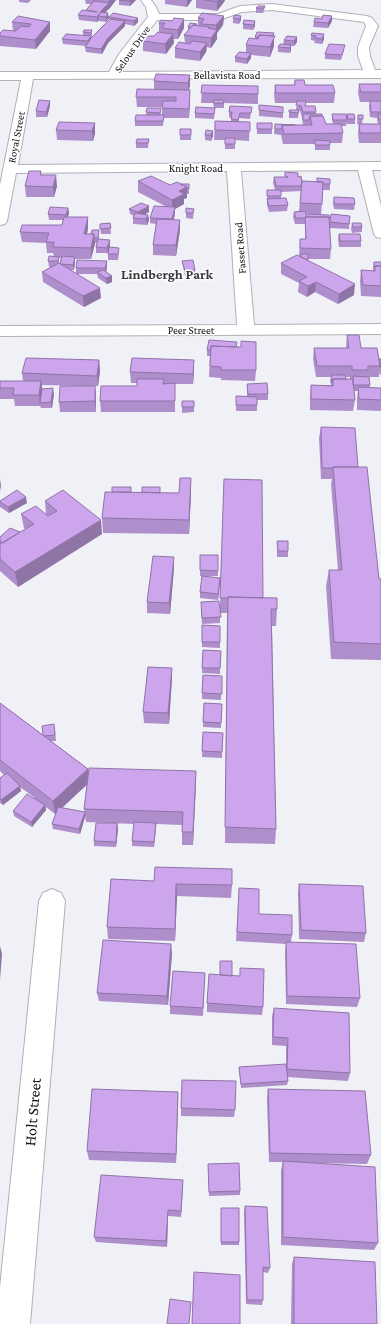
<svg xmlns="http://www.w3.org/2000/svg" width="381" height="1324" viewBox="0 0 381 1324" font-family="'Crimson Pro',serif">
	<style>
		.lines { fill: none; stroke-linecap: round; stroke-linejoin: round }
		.minor-casing { stroke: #b0b0b7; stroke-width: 2 }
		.minor { fill: #fff; fill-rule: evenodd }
		.wall { fill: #af8ecc; fill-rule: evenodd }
		.shaded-wall { fill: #8f74a6 }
		.building { fill: #cca5ed; stroke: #8f74a6 }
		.labels { text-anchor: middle; stroke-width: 3; stroke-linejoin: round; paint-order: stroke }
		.far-street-label { font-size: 11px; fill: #131316; stroke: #fefefe }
		.far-district-label { font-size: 14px; font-weight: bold; fill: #3a3a40; stroke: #fefefe }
		.near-street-label { font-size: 16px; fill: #131316; stroke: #fefefe }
	</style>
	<rect width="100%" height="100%" fill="#f0f0f7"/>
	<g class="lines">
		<defs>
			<path id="minor" d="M141 0H151L156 7 159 14H218L240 6 272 4 367 16 372 18 378 26 369 47 370 56 375 70H381V78L33 79 18 165 381 162V170H372L381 206V238L376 237 374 234 358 170 241 171 254 325 381 324V334L0 336V326L237 325 227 171 16 173 7 221 5 224 0 225V185L21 80H0V72H109L119 54 148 17 146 7ZM272 10 364 22 366 26 358 47V56L363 70 121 72 129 58 157 20H219L242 12Z
				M52 889 61 893 65 901 30 1324H0V1288L39 901 43 893Z"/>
		</defs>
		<use href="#minor" class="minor-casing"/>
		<use href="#minor" class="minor"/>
	</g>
	<path class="wall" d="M19 0H31L28 3 19 2Z
		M85 0H116L105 13 109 17 113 13 138 22 134 26 125 24V26L108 43 102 54 86 52 85 47 86 46 63 44 62 39 83 36V32L92 30V35L91 38V39L109 20V18L106 22 99 21V20L97 22 79 20 78 15 86 11V10L91 4H86Z
		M119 0H136L130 6 119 5Z
		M165 0H192L187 7 165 4Z
		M196 0H225L224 2 217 11 196 8Z
		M265 6 264 11 263 13H256V8Z
		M224 16 223 25 217 33V39L211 48 207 47 206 52 200 61 175 58V48L185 43 184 35 188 31V27L198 25V18Z
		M241 16V20L239 24 233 23V18Z
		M332 16V21L328 28 313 27 314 22Z
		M161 20 184 28 178 39H173L174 43 166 54 143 51V41L154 36 159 32V23Z
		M255 21V26L253 30 243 29V24Z
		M12 22H50V31L36 49 0 46V33L13 31Z
		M274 33V46L270 57 251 55V58L247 64 235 62V57L246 52V45L255 38V37Z
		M312 33 324 39 322 44 314 43 315 41 311 40V35Z
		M297 37V42L294 46H291V50L290 53 278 52V47L283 45 284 40Z
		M344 50 341 60 325 59V54Z
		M190 75V85L189 90 190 99 189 118H164L163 126H135V121L146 115 147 108 161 113V115H162V107H137L136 97 154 89V81Z
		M295 80 305 85 335 93 334 103H306V106L316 112V114L322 116 326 124H333L332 120V114L346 117 347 114 355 119V124H347V122L346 126H341L343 133 342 143H330V150H315V144H283L281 135 274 134 275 124 303 125 302 118 300 111H299L298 118H289V110H296L297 103H275L274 95 275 85H294Z
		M359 84H381V143H359L358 134 359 124H357L358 115H363L362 124H378L377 119V118L370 117 369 106 370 102H360L358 93Z
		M202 85 258 94V104L224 103V108H215L214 119 195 118V113L214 108 213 103H201Z
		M50 101V106L47 117H36V111Z
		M259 105 283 107V118L259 116Z
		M229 112H251L250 119 239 118V122H250L249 141 235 140V149H225V140H214L215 121H231V118L229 117Z
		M95 123V133L93 141 57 140 56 130Z
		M257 123H272V134H257Z
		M191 129V140H180V135Z
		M213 131V136L211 141 205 140V135Z
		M149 139 148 148H136V143Z
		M41 171V175L57 186 54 197H26L25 186Z
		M285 172 298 177 302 181 317 182V178L330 184V190H323L321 215 329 227 331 214 350 216 349 229 329 228 331 249 330 259H308V260L354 295 338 304 315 292 307 297 298 292 299 283 281 274V263L299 256 300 239H305V224H295L293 217 294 212 299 211 301 191 281 192V198L288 205 287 211 269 212 267 205V190H275L273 183 274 177H285ZM306 214 320 215 307 217Z
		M138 181 170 185 180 184H189V194H187V198L184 199V204L175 209V213L174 220H180V230L176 256 153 255V245L156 224 150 223V218L167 207 138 192Z
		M334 197 355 204 354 210 334 209 333 203Z
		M149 206V212L145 214 148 215 149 220 147 225 133 224V218L134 216 130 214 129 209Z
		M68 208 69 213 68 217H88V228L87 234 99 236V239L110 245V247L119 253 118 260H108V253H96V247L97 243H95L91 259H75V262L74 270H71L76 274V268L107 266 106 272 112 276V282L107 284 98 278 97 274H76L101 298 84 307 43 282 42 272 52 267H49L48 261 54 257 53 253H47L46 243 22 242 20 232 62 225 63 220H49L48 214ZM59 258H61L60 264H59Z
		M194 209 193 219 186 218V213Z
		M110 223 111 234H101L100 224Z
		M352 223 362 227V232L352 233 351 229Z
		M339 234 361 241V247H339L338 239Z
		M182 261 195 270V275L185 276Z
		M374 262H381V297L361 296 360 281 361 270 373 271V268Z
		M347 335 361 348 379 359H381V375H380L379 371V377H369L370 388H381V411L357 410V398L358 391H354L355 400 353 411 310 410V396L311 385H331L330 381 331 377H316L313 359 314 348H346ZM346 377H350V379H346Z
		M237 347 256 370 255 381 221 380V378L209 377 210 356H207V350Z
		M99 360 100 371 98 386H95L96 397V412H60L59 402 82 386 42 385V389L54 394 52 408H41L40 406H15L14 399H0V381H23L22 373Z
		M194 371 193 384H175V412H101L100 401 137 386V383H131L130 372Z
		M247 384 268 394V400H257V411H236V396H247Z
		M182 401H194V412L182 413Z
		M321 427 358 467 379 579H381V660L331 659 326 586 329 570H338L331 484 332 479H321L319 438Z
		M224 479 263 598 277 609 276 626H272L276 829 275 844 225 843 227 613H220V623L202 624 201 608V602L220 607Z
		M160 487V493H191L189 534 103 533 102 518 131 492H142Z
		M0 501 27 503 9 513 0 507Z
		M45 501 102 534 18 587 0 571V537L20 532 25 529 24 528 21 514H46Z
		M277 541 288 551V557H277Z
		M200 555H218V576H204L220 578 218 600 200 598V592L202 576H200Z
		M174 568 170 614 147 613V602Z
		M202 625 220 626V648L202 647Z
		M203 650 221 651 220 674 202 673Z
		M203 675 222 676 221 700 202 699Z
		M172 678 169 724 144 723 143 712Z
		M0 703 43 735 55 730 56 741H51L88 769 89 774 196 771 193 845H182V825L156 824 154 847 132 846V841L134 824 86 822 84 809 87 784 62 808 85 817 80 834 53 829 52 824 56 813 55 814 46 807V810L32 827 14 816 13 811 35 798 20 787 21 791 3 805 0 803V778L4 775 0 771Z
		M204 703 222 704 221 728 203 727Z
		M203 732 223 733 222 758 202 757Z
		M117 823 118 829 116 847 94 846V841Z
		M111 879 232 885 231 898 177 896 175 941 108 939 107 927Z
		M299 884 366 933 364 942 299 939 298 893Z
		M239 888 259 914 292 935 291 942 360 998 357 1007 286 1004 285 951 286 944 236 941Z
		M172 953 168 1005 99 1001 97 993Z
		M205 973 203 1016 170 1014V1006Z
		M232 976H240L263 1007 262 1015 207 1012V1003Z
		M274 1008 350 1073 348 1081 287 1077 288 1081 287 1085 241 1088 239 1071V1067L286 1065V1046L272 1045V1016Z
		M268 1089 371 1155 367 1164 308 1163 378 1243 374 1250 281 1245V1170L283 1162H269L267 1099Z
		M178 1092V1102L176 1163 89 1160 87 1151Z
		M181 1108 235 1110 234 1117 181 1116Z
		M208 1164 240 1191V1195L209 1196Z
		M183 1180 181 1217 168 1216 167 1247 96 1242 94 1237Z
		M245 1206 270 1268 268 1273 263 1272V1300L262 1305 246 1304 244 1212Z
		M221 1211 239 1242V1245H221Z
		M294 1257 377 1324H291L292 1264Z"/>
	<path class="shaded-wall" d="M109 0H116L110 8 101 16 100 12 109 3Z
		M131 0H136L130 6V1Z
		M187 0H192L187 7Z
		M219 0H225L224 2 217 11V2Z
		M100 13 98 16 99 20 97 22V17Z
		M108 13 109 18 106 22V17Z
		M224 16 223 25 217 33V39L211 48V38L216 31V25Z
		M241 16V20L239 24 240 19Z
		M332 16V21L328 28V23Z
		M138 18V22L134 26V21Z
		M184 19V28L178 39V30Z
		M125 21V26L108 43 102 54 101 49 108 38Z
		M255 21V26L253 30 254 25Z
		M50 22V31L36 49 35 40Z
		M274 33V46L270 57V47Z
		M173 34 174 43 166 54 165 44Z
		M324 34V39L322 44V39Z
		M91 36V41L88 46V41Z
		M297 37V42L294 46V41Z
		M207 43 206 52 200 61V52Z
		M291 45V50L290 53V48Z
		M251 53V58L247 64V59Z
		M190 75V85L188 92V83Z
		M190 90V99L189 118V109Z
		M50 101V106L47 117 46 112Z
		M95 123V133L93 141 92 131Z
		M213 131V136L211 141V135Z
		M56 175 57 186 54 197 53 187Z
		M187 187V198L184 199V204L175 209V213L172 225V200L179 191Z
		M149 206V212L138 218V212Z
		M68 208 69 213 67 220 66 215Z
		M148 215 149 220 147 225 146 219Z
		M88 217V228L85 244 84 234Z
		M180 220V230L176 256V245Z
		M94 234 95 244 91 259V248Z
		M110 240V245L108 253 107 248Z
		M75 257V262L74 270 73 265Z
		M107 261V266L106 274 105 268Z
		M112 276V282L107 284 106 278Z
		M316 282 315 292 307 297 308 286Z
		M355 284 354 295 338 304 339 294Z
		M100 288 101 298 84 307 83 296Z
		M99 360 100 371 98 386 97 376Z
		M194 360V371L193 384V374Z
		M41 381 43 392 40 403V406L39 395Z
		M95 386 96 397V412L95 401Z
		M53 388 54 394 52 408 51 402Z
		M191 478V493L189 534V520Z
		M0 479 1 486 0 491Z
		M26 497 27 503 9 513 8 507Z
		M101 520 102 534 18 587 15 572Z
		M174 557V568L170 614 169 603Z
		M220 578V584L218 600V594Z
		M172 668V678L169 724 168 713Z
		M88 769 90 782 55 814 53 801Z
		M196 771V784L193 845V832Z
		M20 786 21 791 3 805 1 800Z
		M45 805 46 810 32 827 31 822Z
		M85 812V817L80 834 79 829Z
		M117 823 118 829 116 847V842Z
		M156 823V828L154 847V842Z
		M176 884 177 896 175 941V929Z
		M171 944 172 953 168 1005 167 996Z
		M0 946 2 954 0 980Z
		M178 1092V1102L176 1163V1154Z
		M183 1180V1187L181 1217V1211Z
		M168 1210V1216L167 1247 166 1241Z"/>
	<path class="building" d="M119 0H131L130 1Z
		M205 0H219L217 2Z
		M94 1 109 3 100 12 108 13 106 17 98 16 100 13 97 17 78 15 82 10 97 12 86 10Z
		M258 6H265L264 8H256Z
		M113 13 138 18 134 21 109 17Z
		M202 13 224 16 216 25 201 24 204 19 198 18Z
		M235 15 241 16 240 19 233 18Z
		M323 15 332 16 328 23 314 22 315 18 322 19Z
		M18 16 50 22 35 40 0 36V33L3 30 16 31 21 26 29 27 31 24 12 22Z
		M174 18 184 19 178 30 162 28 165 23H159L161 20 172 21Z
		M110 19 125 21 108 38 101 49 85 47 92 37Z
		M244 20 255 21 254 25 243 24Z
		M190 23 197 24 196 25H193L191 27H188Z
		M193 25 209 27 208 28 217 30 211 38 184 35Z
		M84 30H92L91 33 83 32Z
		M158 32 173 34 165 44 143 41 148 36H154Z
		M257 32 274 33 273 36 259 35V37H255Z
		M312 33 324 34 322 39 315 38 316 36 311 35Z
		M66 34 91 36 88 41 62 39Z
		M259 35 275 36 270 47 246 45 249 38 258 39Z
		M287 36 297 37 294 41 284 40Z
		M192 41 207 43 200 52 175 48 179 42 190 44Z
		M280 44 291 45 290 48 278 47Z
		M329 44 345 45 342 55 325 54Z
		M239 52 251 53 247 59 235 57Z
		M156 74 190 75 188 83 154 81Z
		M295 80H304L305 85H333L335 93H276L275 85H295Z
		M359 84H381V92H361Z
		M202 85 258 86V94L201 93Z
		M137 89 190 90 189 109 162 108 163 101H176V97H136Z
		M39 100 50 101 46 112 36 111Z
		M213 100H223L224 103H214Z
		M297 101H306L305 106H315L316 112H303L301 106 296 105Z
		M370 101H381V112H371Z
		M259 105 283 107V113L259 110Z
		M230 106 252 107 251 113H240L238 120 231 119 232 112H229Z
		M196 107 215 108 214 114 195 113Z
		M147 108H161L160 113 146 112Z
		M289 110H299L298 113 289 112Z
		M303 114H322V116H310L309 120H303Z
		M332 114H346L347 120H333Z
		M347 114H354L355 119H348Z
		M378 114H381V120H379Z
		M136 115H164L163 121H135Z
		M358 115H363V119H358Z
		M310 116H323L326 124H341L343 133 284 134 282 125H312Z
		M215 121 250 122V131L215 130Z
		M59 122 95 123 92 131 56 130Z
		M257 123H272V129H257Z
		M275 124 295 125H282V129H275Z
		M359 124H381V133H360Z
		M180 129H191V135H180Z
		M206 130 213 131 211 135H205Z
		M225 138H235V144H225Z
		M137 139H149L148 143H136Z
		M315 140 330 141V145H315Z
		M29 171H41L40 175H56L53 187 25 186Z
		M285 172 298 173V177L301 176 302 181 301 186H276L274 177H288L285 176Z
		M151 176 170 185 177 182 187 187 179 191 184 194 172 200 138 181Z
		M317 178 330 179V184H323V182H317Z
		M302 181 323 182 322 204 300 203Z
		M180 184H189V189L187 188V187Z
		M267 190H281V196H267Z
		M334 197 354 198 355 204H334Z
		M286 198 288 205 269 206 267 199Z
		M141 203 149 206 138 212 129 209Z
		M154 206 175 207 172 219 150 218Z
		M50 207 68 208 66 215 48 214Z
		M186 208 194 209 193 213H186Z
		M305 211 307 217H305L306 218H296L294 212Z
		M135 213 148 215 146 219 133 218Z
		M308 214 329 215V219V217H308Z
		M331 214 350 216 349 224 330 222Z
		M64 217H88L84 234H94L91 248 53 247 54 242H46L49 233 20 232 22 225H62Z
		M305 217H329L331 249 300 248V239H306Z
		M157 219 180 220 176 245H153Z
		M110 223 111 228 100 229V224Z
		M352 223H361L362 227H353Z
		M92 230H99L98 238H94V234H91Z
		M339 234H360L361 241H340Z
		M98 239 110 240 107 248 96 247Z
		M109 247 119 248 118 254H108Z
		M301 254H308V260L301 257Z
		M297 255 355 284 339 294 316 282 308 286 299 281 307 277 281 263Z
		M49 256 59 257 58 261H48Z
		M62 256 75 257 73 265 60 264Z
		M77 260 107 261 105 268H76Z
		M193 260 195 270 185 271 182 261Z
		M374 262H381V266H375L374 268Z
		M59 263 100 288 83 296 42 272Z
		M375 266H381V286L363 285 361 270 375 271Z
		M103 270 112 276 106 278 97 272Z
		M347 335H359L361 348H377L380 366H368V370H352V366H317L314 348H349Z
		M209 340 237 342 236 347 211 346 210 350H207Z
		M241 341 256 342V370H221V367L210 366 211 346 241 347Z
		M26 358 99 360 97 376 22 373Z
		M132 358 194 360 193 374 130 372Z
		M379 359H381V368Z
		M331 375H345L346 379H333L332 383Z
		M353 376 369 377 370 385H353Z
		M137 379H164L163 384 175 383V401H100L101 386H137Z
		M333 379H353L355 400 311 399V385L333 386Z
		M0 381H41L39 395H13L14 388H0Z
		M267 383 268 394H248L247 384Z
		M60 386H95V401L59 402Z
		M358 387 381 388V400L359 399Z
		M53 388 51 402 40 403 42 389Z
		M236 396 257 397V405H236Z
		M182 401H194V407H182Z
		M321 427 355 428 358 467H333V468H322Z
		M333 467H367L379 579H381V644L334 642 329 570H342Z
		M180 478H191L189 520 102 518 105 492 179 493Z
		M224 479 262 480 263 598 228 597V598H220Z
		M112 487H131V492H112Z
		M142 487H160V493L142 492Z
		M17 490 26 497 8 507 0 502V501Z
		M63 490 101 520 15 572 0 559V544L34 524 21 514 36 506 48 516 57 511 45 501Z
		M10 528 20 532 3 543 0 541V537Z
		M277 541H288V551H278Z
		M200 555H218V571L200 570Z
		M153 556 174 557 169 603 147 602Z
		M202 576 220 578 218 594 200 592Z
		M228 597 277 598V609H271L276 829 225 827Z
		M219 601 221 617 202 618 201 602Z
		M202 625 220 626V642H202Z
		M203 650 221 651 220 668H202Z
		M148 667 172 668 168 713 143 712Z
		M203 675 222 676V694L202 693Z
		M0 703 88 769 53 801 0 760Z
		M204 703 222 704 221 723 203 722Z
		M54 724 55 735 44 736 43 735 42 726Z
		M203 732 223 733 222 752 202 751Z
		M89 768 196 771 193 832H182L183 812 84 809Z
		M7 773 20 786 1 800 0 799V778Z
		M27 794 45 805 31 822 13 811Z
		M58 807 85 812 79 829 52 824Z
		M134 822 156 823 154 842 132 841Z
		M96 823H117L116 842 94 841Z
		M155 867 232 869V885L176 884 175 929 107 927 111 879 154 881Z
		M299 884 363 886 366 933 301 930Z
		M239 888 259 889V914L292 915V935L237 932Z
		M103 940 171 944 167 996 97 993Z
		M286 942 356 944 360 998 287 996Z
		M220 961H232V976L220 975Z
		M240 968 264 969 263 1007 207 1003 209 974 240 976Z
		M173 971 205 973 203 1008 170 1006Z
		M274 1008 349 1013 350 1073 287 1069 288 1038 273 1037Z
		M286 1064 288 1081 241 1084 239 1067Z
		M182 1080 236 1081 235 1110 181 1108Z
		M92 1089 178 1092 176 1154 87 1151Z
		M268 1089 365 1091 371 1155 270 1153Z
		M283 1161 375 1167 378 1243 283 1237Z
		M239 1163 240 1191 209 1192 208 1164Z
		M101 1175 183 1180 181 1211 168 1210 166 1241 94 1237Z
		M245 1206 267 1207 270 1268 263 1267V1300H247Z
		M221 1208H239V1242H221Z
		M294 1257 375 1262 377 1324H294Z
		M194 1272 240 1275V1324H192Z
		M170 1299 191 1302 189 1324H167Z"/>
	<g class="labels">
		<g class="far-street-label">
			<text transform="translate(132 49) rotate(-55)" y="4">Selous Drive</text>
			<text x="227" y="79">Bellavista Road</text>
			<text transform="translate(16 137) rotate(-79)" y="4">Royal Street</text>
			<text x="196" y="172">Knight Road</text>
			<text transform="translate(240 248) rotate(-94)" y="4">Fasset Road</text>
			<text x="191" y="334">Peer Street</text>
		</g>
		<g class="far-district-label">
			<text x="167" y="279">Lindbergh Park</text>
		</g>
		<g class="near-street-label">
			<text transform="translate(32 1112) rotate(-85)" y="6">Holt Street</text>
		</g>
	</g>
</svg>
